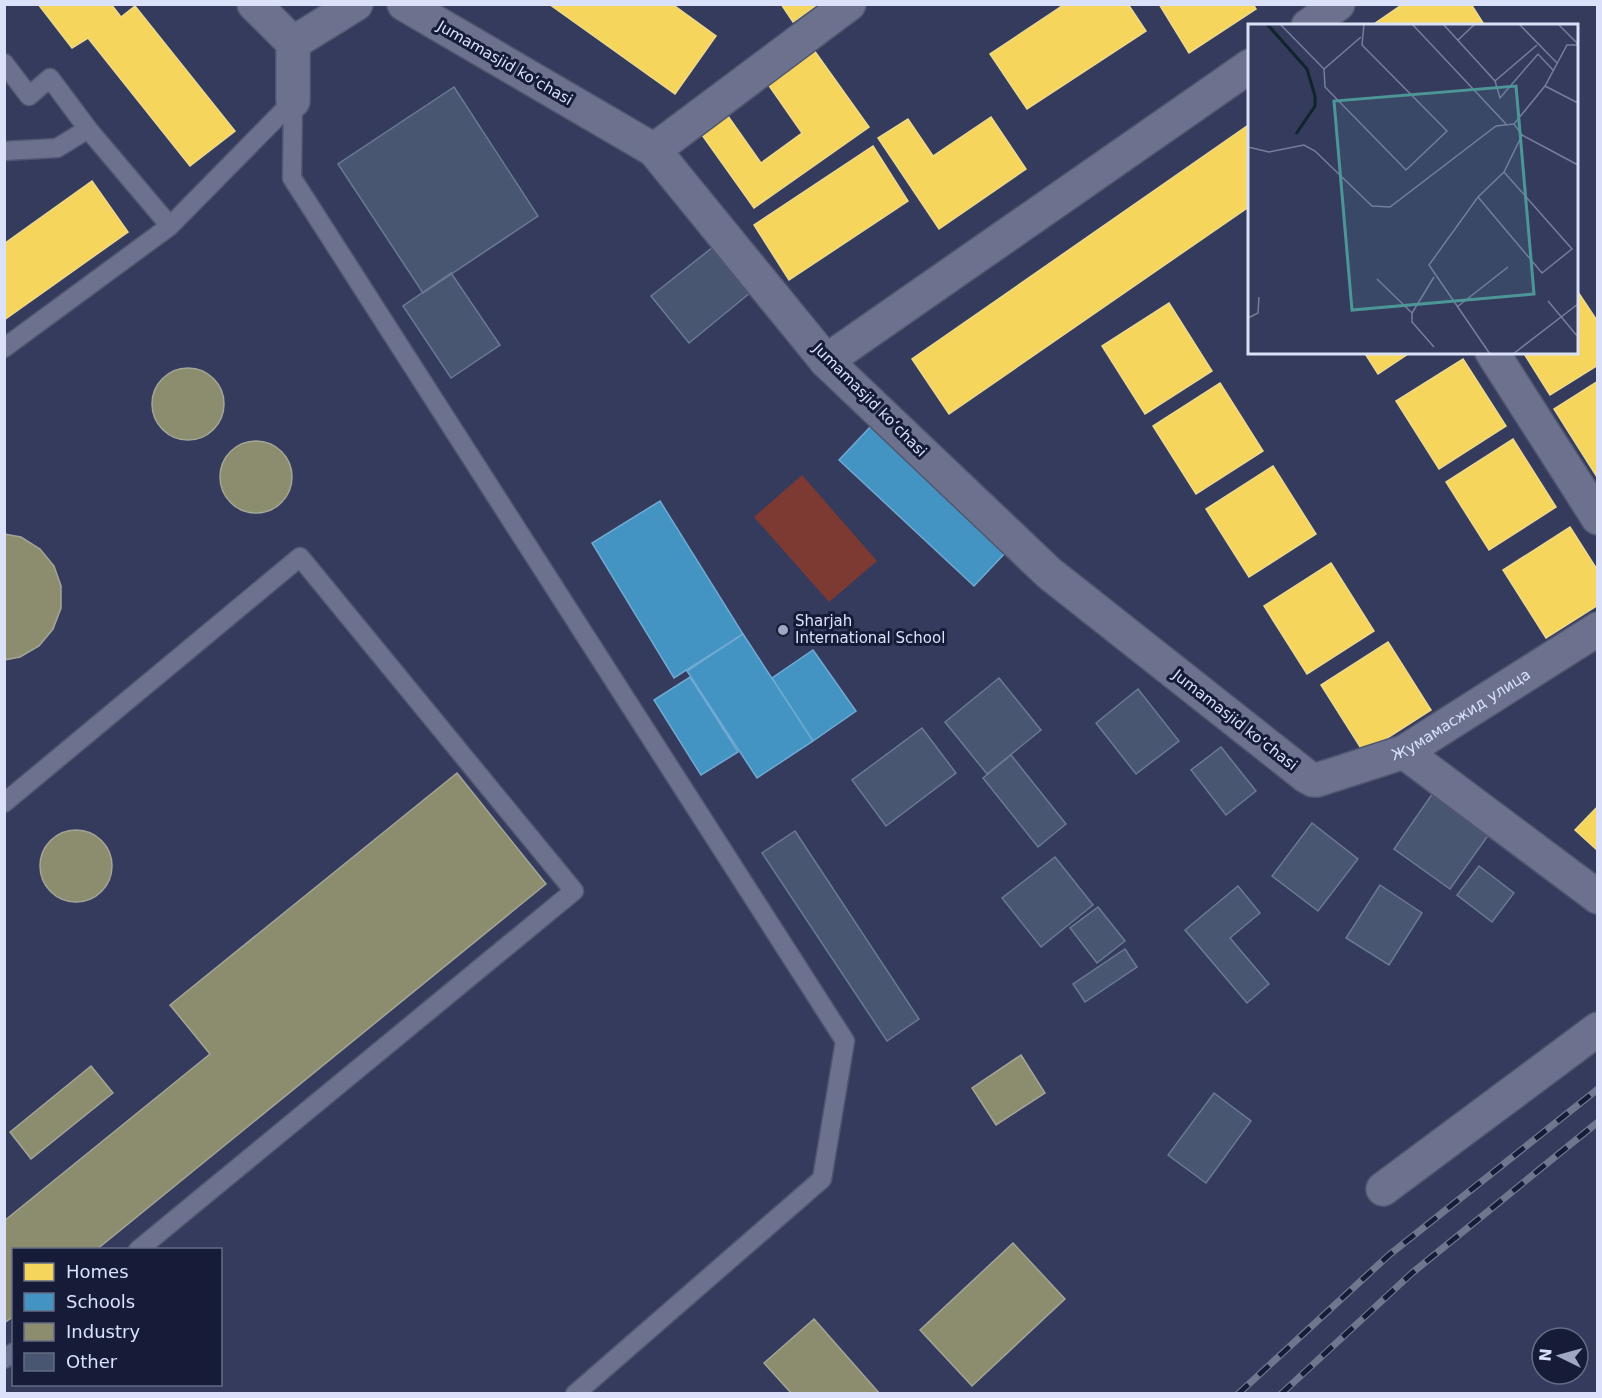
<svg xmlns="http://www.w3.org/2000/svg" width="1602" height="1398" viewBox="0 0 1602 1398" font-family="'DejaVu Sans',sans-serif">
	<style>
		.green { fill: #7c3a33 }
		.homes { fill: #f6d55c; stroke: #eed98b; stroke-width: 1.5 }
		.schools { fill: #4393c3; stroke: #70aad3; stroke-width: 1.5 }
		.industry { fill: #8c8c6e; stroke: #a3a697; stroke-width: 1.5 }
		.building { fill: #495672; stroke: #6b7993; stroke-width: 1.5 }
		.lines { fill: none; stroke-linecap: round; stroke-linejoin: round }
		.lane-casing { stroke: #525670; stroke-width: 21 }
		.street-casing { stroke: #525670; stroke-width: 36 }
		.lane { stroke: #6c728d; stroke-width: 18 }
		.street { stroke: #6c728d; stroke-width: 33 }
		.rail-casing { stroke: #71768f; stroke-width: 7 }
		.rail { stroke: #161c37; stroke-width: 4.5; stroke-dasharray: 14; stroke-linecap: butt }
		.poi-dot { fill: #a0a7c2; stroke: #161c37; stroke-width: 2 }
		.labels { text-anchor: middle; stroke-width: 6; stroke-linejoin: round; paint-order: stroke }
		.street-label { font-size: 15px; fill: #dae1f8; stroke: #161c37 }
		.poi-label { font-size: 15px; fill: #dae1f8; stroke: #161c37; text-anchor: start }
		.inset-river { fill: none; stroke: #0f242b; stroke-width: 3 }
		.inset-road { fill: none; stroke: #777d9b; stroke-width: 1.5 }
		.view { fill: #4c9697; fill-opacity: 0.15; stroke: #4c9697; stroke-width: 3 }
		.inset-edge { fill: none; stroke: #dae1f8; stroke-width: 3 }
	</style>
	<rect width="100%" height="100%" fill="#353b5d"/>
	<path class="green" d="M802 475 877 561 829 602 754 517Z"/>
	<path class="homes" d="M38 4H111L121 17 135 6 235 131 190 166 88 38 72 48Z
		M549 4H672L716 36 675 94Z
		M781 4H818L793 22Z
		M1065 4H1128L1146 31 1027 109 990 54Z
		M1159 4H1253L1256 9 1189 53Z
		M1403 4H1471L1485 26H1371Z
		M811 46 869 127 754 208 702 135 728 116 761 163 802 133 765 80Z
		M991 117 1026 169 939 229 878 138 908 119 933 156Z
		M1250 124V206L949 414 912 359Z
		M873 146 908 201 789 280 754 225Z
		M92 181 128 232 4 320V244Z
		M1576 289 1598 322V365L1550 395 1523 352H1576Z
		M1169 303 1212 371 1145 414 1102 346Z
		M1364 352H1411L1378 374Z
		M1463 359 1506 426 1439 469 1396 401Z
		M1598 381V477H1597L1554 409Z
		M1220 383 1263 451 1196 494 1153 426Z
		M1513 439 1556 507 1489 550 1446 482Z
		M1273 466 1316 534 1249 577 1206 509Z
		M1570 527 1598 571V605L1546 638 1503 570Z
		M1331 563 1374 631 1307 674 1264 606Z
		M1388 642 1431 710 1364 753 1321 685Z
		M1598 806V848L1596 849 1575 830Z"/>
	<path class="schools" d="M872 425 1007 551 974 586 839 460Z
		M660 501 743 634 674 678 592 543Z
		M743 634 813 741 757 778 687 671Z
		M813 650 856 711 813 741 772 678Z
		M690 677 738 752 701 775 654 700Z"/>
	<path class="industry" d="M152 404a36 36 0 1 1 72 0a36 36 0 1 1-72 0Z
		M220 477a36 36 0 1 1 72 0a36 36 0 1 1-72 0Z
		M4 534 21 537 40 549 54 566 61 586V608L53 629 39 646 20 657 4 660Z
		M457 773 546 884 96 1250H14V1316L4 1323V1221L210 1054 170 1005Z
		M40 866a36 36 0 1 1 72 0a36 36 0 1 1-72 0Z
		M1021 1055 1045 1093 996 1125 972 1088Z
		M91 1066 113 1093 31 1159 10 1132Z
		M1013 1243 1065 1299 972 1386 920 1330Z
		M814 1319 880 1394H792L764 1363Z"/>
	<path class="building" d="M454 87 538 216 423 293 338 164Z
		M713 247 750 293 689 343 651 296Z
		M451 273 500 345 451 378 403 306Z
		M999 678 1041 730 987 774 945 722Z
		M1138 689 1179 741 1136 774 1096 723Z
		M922 728 956 773 886 826 852 780Z
		M1221 747 1256 791 1226 815 1191 770Z
		M1011 755 1066 824 1038 847 983 778Z
		M1435 790 1492 830 1450 889 1394 849Z
		M1312 823 1358 859 1318 911 1272 876Z
		M795 831 919 1019 887 1041 762 853Z
		M1055 857 1093 905 1041 947 1002 898Z
		M1479 866 1514 893 1492 922 1457 895Z
		M1380 885 1422 913 1389 965 1346 938Z
		M1238 886 1260 913 1230 938 1269 984 1247 1003 1185 930Z
		M1098 907 1125 941 1097 963 1070 928Z
		M1125 949 1137 967 1085 1002 1073 984Z
		M1214 1093 1251 1121 1206 1183 1168 1155Z"/>
	<g class="lines">
		<defs>
			<path id="lane" d="M4 63 29 96 50 78 88 129 57 148 4 151
				M293 101 292 178 845 1041 822 1179 575 1394
				M88 129 170 226
				M4 348 170 226 293 101
				M4 803 300 557 574 891 138 1250
				M4 1359 14 1352"/>
			<g id="street">
				<path d="M254 4 293 43"/>
				<path id="s1" d="M404 4 654 150 826 361 1049 573 1306 776 1313 780H1317L1404 752 1598 629"/>
				<path d="M1308 26 1338 4"/>
				<path d="M293 43 356 4"/>
				<path d="M293 101V43"/>
				<path d="M654 150 849 4"/>
				<path d="M1492 352 1598 518"/>
				<path d="M826 361 1250 66"/>
				<path d="M1404 752 1598 897"/>
				<path d="M1383 1189 1598 1029"/>
			</g>
		</defs>
		<use href="#lane" class="lane-casing"/>
		<use href="#street" class="street-casing"/>
		<use href="#lane" class="lane"/>
		<use href="#street" class="street"/>
		<defs>
			<path id="rail" d="M1238 1394 1389 1255 1598 1089
				M1281 1394 1412 1273 1598 1122"/>
		</defs>
		<use href="#rail" class="rail-casing"/>
		<use href="#rail" class="rail"/>
	</g>
	<circle class="poi-dot" cx="783" cy="630" r="6"/>
	<g class="labels">
		<g class="street-label">
			<text transform="translate(505 63) rotate(30)" y="5">Jumamasjid koʻchasi</text>
			<text transform="translate(870 400) rotate(45)" y="5">Jumamasjid koʻchasi</text>
			<text dy="5" stroke="none"><textPath href="#s1" startOffset="1368">Жумамасжид улица</textPath></text>
			<text transform="translate(1235 720) rotate(38)" y="5">Jumamasjid koʻchasi</text>
		</g>
		<g class="poi-label">
			<text x="795" y="626">Sharjah<tspan x="795" dy="17">International School</tspan></text>
		</g>
	</g>
	<g transform="translate(1248 24)">
		<rect width="330" height="330" fill="#353b5d"/>
		<path class="inset-river" d="M19 0 59 45 67 72V82L48 110"/>
		<path class="inset-road" d="M32 0 76 45 77 63 158 146 199 107 114 21 116 0M164 0 258 100M195 0 247 57 252 74 290 30 305 46M271 0 309 39M310 0 330 20M210 16 227 0M76 45 113 13M247 57 289 21M297 62 330 79M266 100 297 62 319 21H330M274 111 330 141M0 123 21 128 56 121 67 127 124 182 142 183 248 102 266 100M230 173 294 249 324 225 256 148M129 255 164 289M300 277 330 313M209 283 260 243M0 294 10 289 11 273M186 323 164 298V289L186 253M242 330 181 241 230 173 256 148 274 111 266 100M265 330 330 280"/>
		<path class="view" d="M268 62 286 270 104 286 86 77Z"/>
		<rect width="330" height="330" class="inset-edge"/>
	</g>
	<rect width="1602" height="1398" fill="none" stroke="#dae1f8" stroke-width="12"/>
	<rect x="12" y="1248" width="210" height="138" fill="#161c37" stroke="#646b84" stroke-width="1.5"/>
	<rect x="24" y="1263" width="30" height="18" fill="#f6d55c" stroke="#646b84" stroke-width="1.5"/>
	<text x="66" y="1278" font-size="18" fill="#dae1f8">Homes</text>
	<rect x="24" y="1293" width="30" height="18" fill="#4393c3" stroke="#646b84" stroke-width="1.5"/>
	<text x="66" y="1308" font-size="18" fill="#dae1f8">Schools</text>
	<rect x="24" y="1323" width="30" height="18" fill="#8c8c6e" stroke="#646b84" stroke-width="1.5"/>
	<text x="66" y="1338" font-size="18" fill="#dae1f8">Industry</text>
	<rect x="24" y="1353" width="30" height="18" fill="#495672" stroke="#646b84" stroke-width="1.5"/>
	<text x="66" y="1368" font-size="18" fill="#dae1f8">Other</text>
	<g transform="translate(1560 1356) rotate(275)"><circle r="28" fill="#161c37" stroke="#646b84" stroke-width="1.5"/>
	<path d="M0-4.5L10 22L0 15L-10 22Z" fill="#a0a7c2"/>
	<text y="-9" font-size="16" font-weight="bold" text-anchor="middle" fill="#dae1f8">N</text>
	</g>
</svg>
